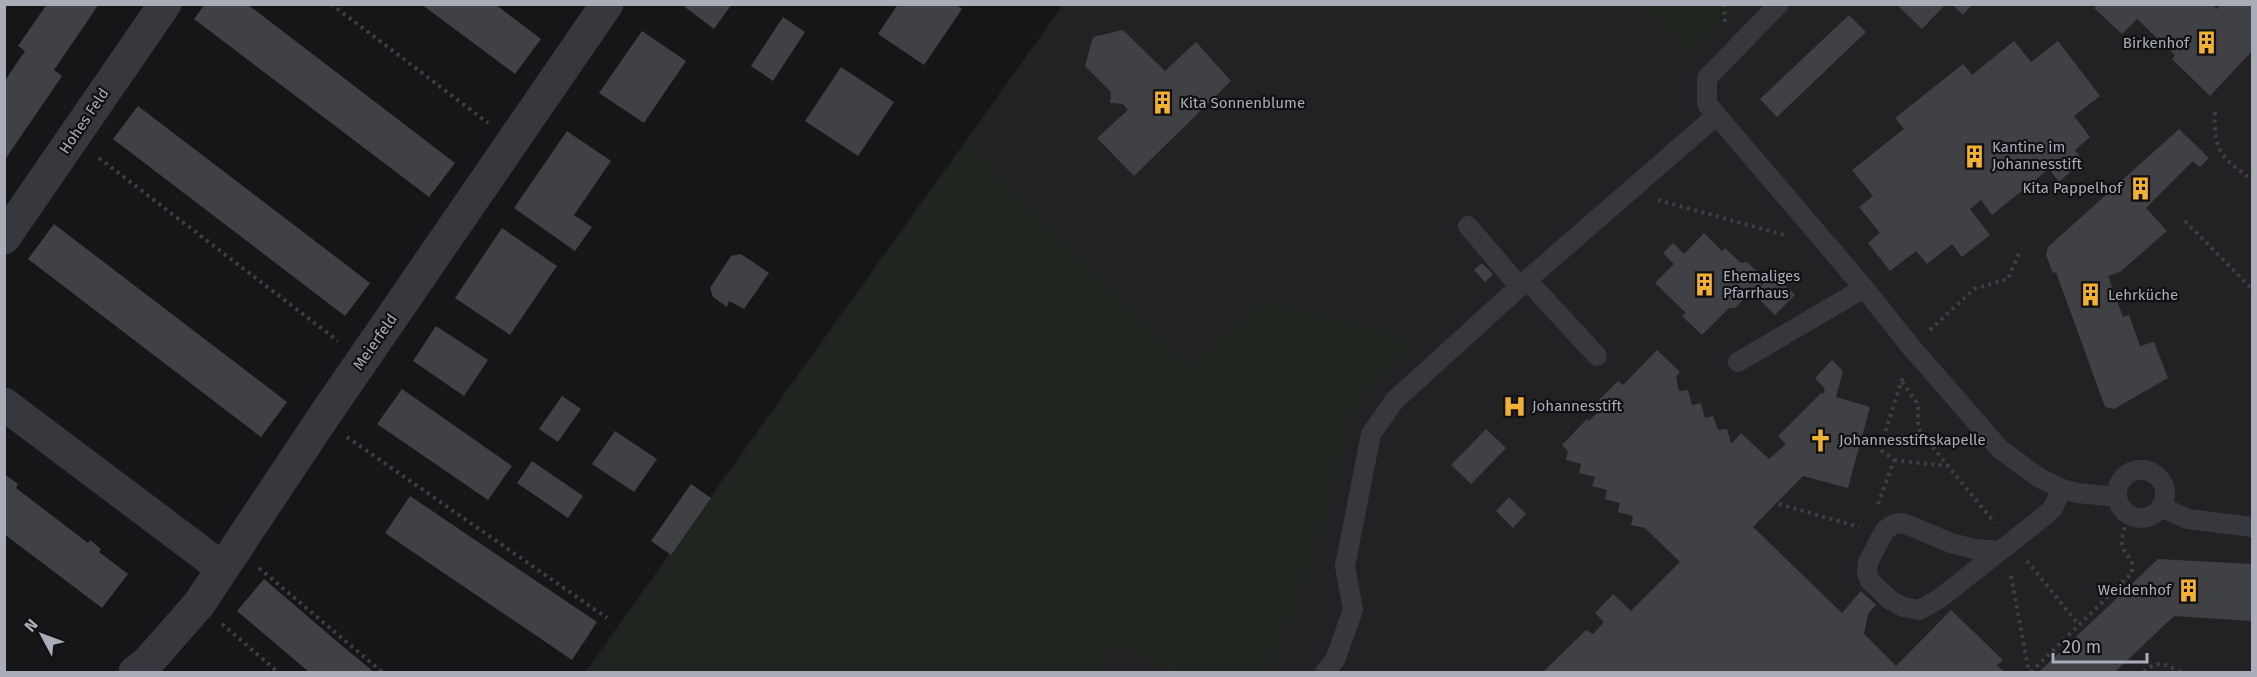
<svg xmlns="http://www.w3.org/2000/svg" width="2257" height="677" viewBox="0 0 2257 677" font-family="'Fira Sans',sans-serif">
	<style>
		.built { fill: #222225 }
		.green { fill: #1e261f }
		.building { fill: #404145 }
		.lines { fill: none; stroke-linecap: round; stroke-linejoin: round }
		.path { stroke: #3d3f44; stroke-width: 4; stroke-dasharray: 3 4.5; stroke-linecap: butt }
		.lane { stroke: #37383d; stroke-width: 20 }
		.street { stroke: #37383d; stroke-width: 33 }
		.labels { text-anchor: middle; stroke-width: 4.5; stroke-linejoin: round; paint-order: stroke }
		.poi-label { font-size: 15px; fill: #a8adb8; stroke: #111113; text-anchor: start }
		.street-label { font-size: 15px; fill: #a8adb8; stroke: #111113 }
	</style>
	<rect width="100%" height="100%" fill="#161618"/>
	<path class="built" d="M1063 5H2252V672H585Z"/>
	<path class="green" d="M1644 5H1735L1690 51Z
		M967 142 1128 308 1190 368 1260 302 1394 333 1411 349 1376 380 1346 427 1329 503 1298 601 1266 672H1175L1114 645 1100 672H590Z"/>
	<path class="building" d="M47 4H99L54 70 62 76 4 161V82L25 51 18 46Z
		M205 4H247L455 163 429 197 194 19Z
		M421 4H495L541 39 515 74Z
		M681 4H732L714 29Z
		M898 4H955L962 9 924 65 878 34Z
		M1896 4H1946L1922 29Z
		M1952 4H1973L1963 15Z
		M2097 4H2212L2217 9 2221 4H2252V51L2210 96 2172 59 2175 55 2137 19 2122 34 2094 8Z
		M1849 15 1866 32 1777 117 1760 99Z
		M783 17 805 32 773 81 751 66Z
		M1123 30 1165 71 1196 42 1231 81 1134 176 1097 138 1128 110 1123 104 1110 103 1111 92 1085 66 1093 37Z
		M642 31 686 61 644 123 599 93Z
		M2014 41 2031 62 2058 41 2100 96 2074 116 2090 137 2075 150 2083 161 2059 182 2049 169 1992 215 1981 200 1970 209 1990 235 1962 257 1952 244 1927 264 1916 251 1890 271 1868 243 1880 233 1859 207 1873 196 1852 170 1904 129 1895 118 1963 64 1972 75Z
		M841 67 894 102 858 156 805 121Z
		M138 106 370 283 345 316 113 139Z
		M2179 129 2209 158 2200 167 2193 161 2146 208 2167 231 2120 272 2108 276 2123 317 2129 315 2140 346 2154 342 2168 378 2114 409 2105 407 2056 272 2053 273 2046 255 2048 247Z
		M567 131 611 161 574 215 592 227 575 251 514 208Z
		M54 224 287 402 261 437 28 259Z
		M502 228 557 266 510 335 455 298Z
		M1704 233 1722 251 1725 248 1741 263 1747 262 1758 272 1756 279 1762 285 1773 273 1795 295 1775 315 1753 293 1754 291 1750 287 1743 295V300L1735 308H1729L1702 335 1682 316 1686 313 1655 283 1674 264 1663 253 1673 243 1684 254Z
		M741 254 769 273 744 309 729 301 727 307 713 297 710 288 731 256Z
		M1482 263 1493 274 1485 282 1474 270Z
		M436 326 488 360 464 396 413 361Z
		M1657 350 1680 372 1676 377 1679 391 1688 390 1692 405 1701 403 1705 418 1713 416 1718 430 1727 429 1731 444 1741 433 1769 459 1786 444 1778 436 1821 393 1823 394 1825 389 1815 378 1832 360 1843 371 1836 397 1870 407 1848 488 1803 476 1753 527 1842 613 1861 591 1876 605 1868 614 1864 634 1896 666 1951 610 2003 660 1997 665 2005 672H1543L1586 630 1593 634 1604 622 1595 613 1613 594 1631 611 1680 562 1645 528 1631 525 1633 516 1618 512 1620 503 1605 499 1607 490 1592 486 1595 477 1579 473 1581 464 1566 460 1568 451 1562 445 1587 419 1589 421 1600 410 1594 405 1618 381 1623 385Z
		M402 389 512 466 488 500 377 424Z
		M562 396 581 409 558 442 539 429Z
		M1486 429 1506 448 1471 484 1451 465Z
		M615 431 657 459 634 492 592 464Z
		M532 461 583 496 568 518 517 483Z
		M7 476 18 484 16 488 88 543 90 540 101 549 99 552 128 574 102 608 4 534V478Z
		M691 484 711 498 671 555 651 541Z
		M410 496 597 622 572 660 385 533Z
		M1509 497 1526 514 1513 528 1496 511Z
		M2158 559 2252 564V621L2174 616 2115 672H2039Z
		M264 579 340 644 374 672H309L237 611Z"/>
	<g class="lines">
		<path class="path" d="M331 4 488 123
			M1724 4 1725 23
			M2046 6V4
			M2215 112C2213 153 2222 157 2252 180
			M99 158 338 341
			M1658 200 1784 235
			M2185 221 2252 289
			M1930 330 1974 289 2008 279 2019 253
			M1902 382 1918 404V425L1920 431 1948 466
			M347 437 607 618
			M1894 460 1948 466 1995 523
			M1779 504 1859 527
			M1878 504 1894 460 1882 451 1881 445 1903 376
			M2027 561 2079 625
			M259 568 382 672
			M2011 576 2029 672
			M222 624 278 672
			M2031 672 2132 573V561C2117 545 2122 539 2127 519
			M2144 672C2159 658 2165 665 2181 672"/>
		<path class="lane" d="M1779 4 1707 78V104L1864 288 1911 347 2000 449 2038 477 2062 489 2078 493 2117 497
			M1468 226 1520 287
			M1527 280 1597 356
			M1738 362 1864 288
			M2117 494a24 24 0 1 1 48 0a24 24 0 1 1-48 0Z
			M2161 507 2188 519 2252 527
			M1999 551 1974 549 1951 543 1903 523 1894 524 1885 530 1868 562 1867 573 1870 581 1890 600 1903 607 1919 610 1939 599 2042 518 2053 508 2062 489
			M1325 672 1335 660 1353 610 1345 566 1371 434 1395 400 1527 280 1717 115"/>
		<path class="street" d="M4 238 165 4
			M4 404 222 568
			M135 672 148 662 199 604 322 419 607 4"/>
	</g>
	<defs>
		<symbol id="building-bare" viewBox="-9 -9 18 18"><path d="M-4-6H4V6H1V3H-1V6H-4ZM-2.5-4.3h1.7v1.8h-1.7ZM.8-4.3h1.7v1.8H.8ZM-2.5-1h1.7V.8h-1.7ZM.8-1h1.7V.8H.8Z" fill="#f2b134" stroke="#111113" stroke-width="2.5" paint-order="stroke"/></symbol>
		<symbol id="hospital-bare" viewBox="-9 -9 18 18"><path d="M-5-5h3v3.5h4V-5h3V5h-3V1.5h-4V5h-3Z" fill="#f2b134" stroke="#111113" stroke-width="2.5" paint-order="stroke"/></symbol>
		<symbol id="church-bare" viewBox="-9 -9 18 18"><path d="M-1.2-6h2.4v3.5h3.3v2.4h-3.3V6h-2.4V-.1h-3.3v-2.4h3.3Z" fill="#f2b134" stroke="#111113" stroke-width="2.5" paint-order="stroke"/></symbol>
	</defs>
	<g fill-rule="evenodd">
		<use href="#building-bare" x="2190" y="26" width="33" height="33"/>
		<use href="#building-bare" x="1146" y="86" width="33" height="33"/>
		<use href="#building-bare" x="1958" y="140" width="33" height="33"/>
		<use href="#building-bare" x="2124" y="172" width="33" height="33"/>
		<use href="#building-bare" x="1688" y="268" width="33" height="33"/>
		<use href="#building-bare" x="2074" y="278" width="33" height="33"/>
		<use href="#hospital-bare" x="1498" y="390" width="33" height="33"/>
		<use href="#church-bare" x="1804" y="424" width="33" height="33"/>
		<use href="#building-bare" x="2172" y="574" width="33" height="33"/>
	</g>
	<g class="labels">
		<g class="poi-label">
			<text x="2189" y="48" text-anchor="end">Birkenhof</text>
			<text x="1180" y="108">Kita Sonnenblume</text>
			<text x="1992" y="152">Kantine im<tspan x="1992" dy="17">Johannesstift</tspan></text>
			<text x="2122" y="193" text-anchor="end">Kita Pappelhof</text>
			<text x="1723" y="281">Ehemaliges<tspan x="1723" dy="17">Pfarrhaus</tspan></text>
			<text x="2108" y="300">Lehrküche</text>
			<text x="1532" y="411">Johannesstift</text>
			<text x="1839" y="445">Johannesstiftskapelle</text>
			<text x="2171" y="595" text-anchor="end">Weidenhof</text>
		</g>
		<g class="street-label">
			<text transform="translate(84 121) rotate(-56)" y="5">Hohes Feld</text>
			<text transform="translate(375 342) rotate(-55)" y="5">Meierfeld</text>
		</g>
	</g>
	<rect width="2257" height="677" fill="none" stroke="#a8adb8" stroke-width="12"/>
	<g transform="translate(42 635) rotate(311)" stroke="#111113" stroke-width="4.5" paint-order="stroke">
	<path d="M0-4.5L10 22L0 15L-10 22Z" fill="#a8adb8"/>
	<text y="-9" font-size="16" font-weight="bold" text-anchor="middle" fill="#a8adb8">N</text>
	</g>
	<path d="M2053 653v9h94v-9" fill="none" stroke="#a8adb8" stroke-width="3"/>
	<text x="2062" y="653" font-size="18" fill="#a8adb8" stroke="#111113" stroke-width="4.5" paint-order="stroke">20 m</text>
</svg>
